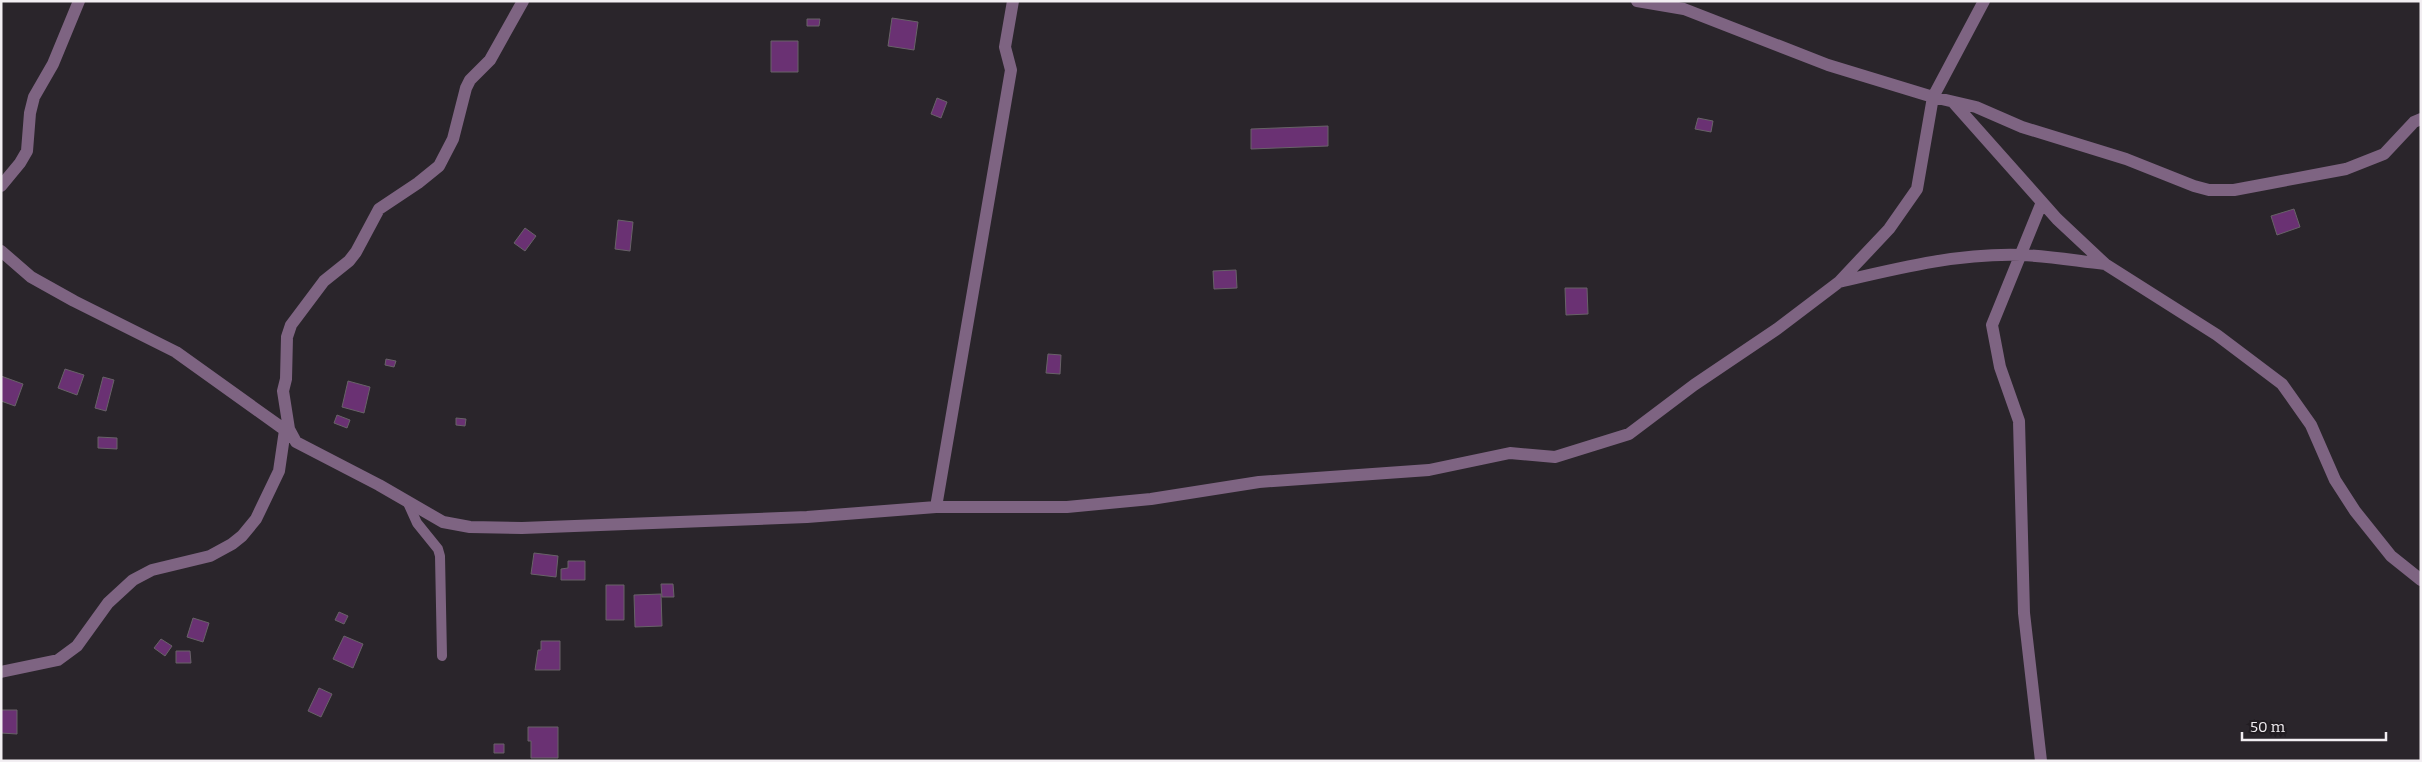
<svg xmlns="http://www.w3.org/2000/svg" width="2422" height="762" viewBox="0 0 2422 762" font-family="Bitter,serif">
	<style>
		.building { fill: #6a3173; stroke: #686268 }
		.lines { fill: none; stroke-linecap: round; stroke-linejoin: round }
		.service { stroke: #7e6482; stroke-width: 10 }
		.minor { stroke: #7e6482; stroke-width: 12 }
	</style>
	<rect width="100%" height="100%" fill="#2a252b"/>
	<path class="building" d="M892 18 918 22 914 50 888 46Z
		M807 19H820L819 26H807Z
		M771 41H798V72H771Z
		M937 98 947 102 941 118 931 114Z
		M1698 118 1713 121 1711 132 1695 129Z
		M1328 126V146L1251 149V129Z
		M2294 209 2300 227 2277 235 2271 216Z
		M618 220 633 222 630 251 615 249Z
		M525 228 536 236 525 251 514 243Z
		M1236 270 1237 288 1214 289 1213 271Z
		M1565 288H1587L1588 314 1566 315Z
		M1048 354 1061 355 1060 374 1046 373Z
		M386 359 396 361 394 367 385 365Z
		M65 369 84 375 77 395 58 388Z
		M1 376 23 384 15 406 1 401Z
		M103 377 114 380 106 411 95 408Z
		M348 381 370 387 364 413 342 407Z
		M337 415 350 420 347 428 334 423Z
		M456 418 466 419 465 426 456 425Z
		M98 437 117 438V449L98 448Z
		M534 553 558 556 556 577 531 574Z
		M568 561H585V580H561V569L568 568Z
		M661 584H673L674 597H662Z
		M606 585H624V620H606Z
		M661 594 662 626 635 627 634 595Z
		M339 612 348 616 344 624 335 620Z
		M193 618 209 623 203 642 187 637Z
		M344 636 363 644 353 668 333 659Z
		M161 639 172 646 165 656 154 648Z
		M541 641H560V670H535L538 650H541Z
		M176 651H190L191 663H176Z
		M319 688 332 694 321 717 308 711Z
		M1 710H17V734L1 733Z
		M528 727H558V758H531V741H528Z
		M494 744H504V753H494Z"/>
	<g class="lines">
		<path class="service" d="M408 503 417 523 438 549 440 556 442 656"/>
		<path class="minor" d="M523 1 490 60 470 80 466 88 453 139 439 166 418 183 379 209 356 252 349 261 324 281 291 325 287 337 286 379 283 391 289 429 296 442 379 485 443 522 470 527 522 528 807 517 936 507H1067L1151 499 1259 482 1429 470 1510 453 1555 457 1629 434 1694 385 1777 329 1839 282 1889 229 1917 189 1933 97 1984 1
			M1637 1 1684 9 1828 65 1933 97 1976 107 2022 127 2126 159 2194 186 2209 190H2234L2346 169 2384 154 2414 122 2421 119
			M1953 102 2057 219 2105 264 2217 335 2282 384 2311 425 2335 480 2355 511 2391 556 2421 580
			M1 186 20 163 27 151 30 113 34 97 53 64 79 1
			M1 251 31 277 74 301 176 352 285 430 289 429
			M1839 282C1899 268 1959 253 2021 255 2049 256 2077 261 2105 264
			M936 507 1011 70 1005 47 1013 1
			M1 672 58 660 77 646 108 603 133 580 152 570 210 556 232 544 242 536 256 519 279 471 285 430
			M2041 761 2024 613 2019 421 2000 367 1992 325 2042 202"/>
	</g>
	<rect width="2422" height="762" fill="none" stroke="#f2eef2" stroke-width="5"/>
	<path d="M2242 732v8h144v-8" fill="none" stroke="#f2eef2" stroke-width="2.5"/>
	<text x="2250" y="732" font-size="15" fill="#f2eef2" stroke="#211c21" stroke-width="4" paint-order="stroke">50 m</text>
</svg>
